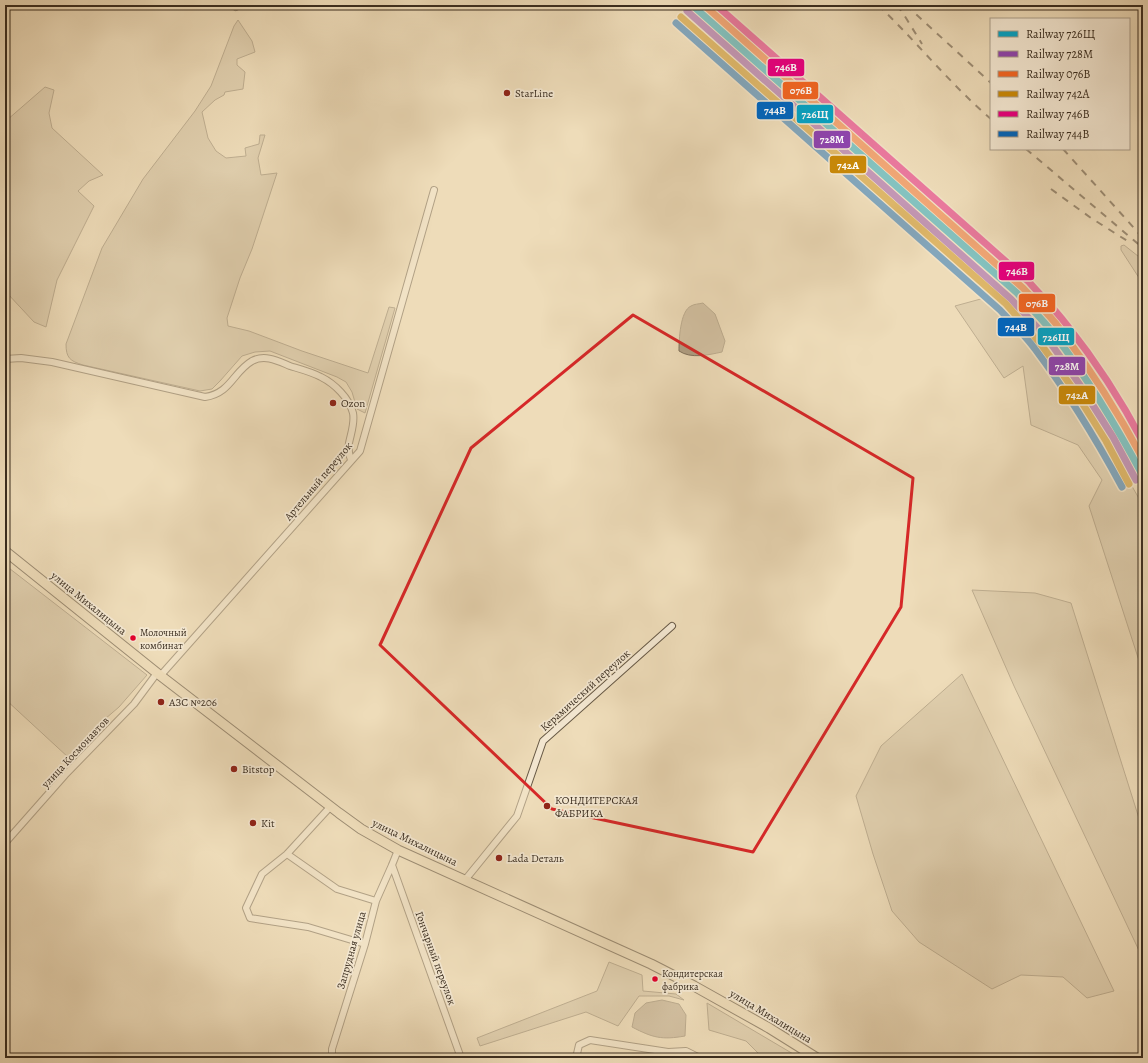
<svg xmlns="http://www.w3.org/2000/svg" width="1148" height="1063" viewBox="0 0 1148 1063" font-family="Alegreya,serif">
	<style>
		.green { fill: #cfbe9f; stroke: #84765f }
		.water { fill: #b1a085; stroke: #81725c }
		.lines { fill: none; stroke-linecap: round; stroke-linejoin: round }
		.street-casing { stroke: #675946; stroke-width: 8 }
		.primary-casing { stroke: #3a2d1f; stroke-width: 11 }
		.street { stroke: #f4e8d2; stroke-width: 6 }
		.primary { stroke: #eedcb9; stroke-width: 9 }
		.rail { stroke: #3a2d1f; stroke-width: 2; stroke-dasharray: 7 7; stroke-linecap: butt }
		.rail-1-casing { stroke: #f4e8d2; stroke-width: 10 }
		.rail-2-casing { stroke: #f4e8d2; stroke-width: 10 }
		.rail-3-casing { stroke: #f4e8d2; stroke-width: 10 }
		.rail-4-casing { stroke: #f4e8d2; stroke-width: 10 }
		.rail-5-casing { stroke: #f4e8d2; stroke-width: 10 }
		.rail-6-casing { stroke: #f4e8d2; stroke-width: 10 }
		.rail-1 { stroke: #03a3c5; stroke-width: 7 }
		.rail-2 { stroke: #8e44ad; stroke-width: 7 }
		.rail-3 { stroke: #f26522; stroke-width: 7 }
		.rail-4 { stroke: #c88808; stroke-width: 7 }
		.rail-5 { stroke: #e5007d; stroke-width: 7 }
		.rail-6 { stroke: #0065bd; stroke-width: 7 }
		.marked { fill: none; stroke: #d62828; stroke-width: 3; stroke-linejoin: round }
		.poi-dot { fill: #8f2418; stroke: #f4e8d2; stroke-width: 1.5 }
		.bus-dot { fill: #e4002b; stroke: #f4e8d2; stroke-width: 1.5 }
		.labels { text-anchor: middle; stroke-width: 3.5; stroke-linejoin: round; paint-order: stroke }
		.bus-label { font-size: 10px; fill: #3a2d1f; stroke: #f4e8d2; text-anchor: start }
		.poi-label { font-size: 11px; fill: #3a2d1f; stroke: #f4e8d2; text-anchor: start }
		.street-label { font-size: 11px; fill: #3a2d1f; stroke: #f4e8d2 }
		.line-badge { stroke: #f4e8d2; stroke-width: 1.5 }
		.badge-label { font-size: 11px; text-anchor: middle; font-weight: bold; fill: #fff }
	</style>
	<rect width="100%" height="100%" fill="#eedcb9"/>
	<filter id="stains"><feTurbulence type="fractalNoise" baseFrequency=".005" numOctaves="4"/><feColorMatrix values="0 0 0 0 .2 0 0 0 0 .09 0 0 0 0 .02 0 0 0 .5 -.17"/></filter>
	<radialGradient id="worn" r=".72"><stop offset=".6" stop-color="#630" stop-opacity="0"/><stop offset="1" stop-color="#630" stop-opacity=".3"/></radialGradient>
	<path class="green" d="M238 20 252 41 255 52 237 59V65L245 72 243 89 225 92 224 95 215 100 202 112 208 138 216 151 226 158 246 156 245 148 259 144 260 135H265L258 158 261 175 277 173 252 249 240 278 227 318 228 326 249 331 302 351 368 373 389 307 395 308 365 413 357 409 352 392 346 382 337 377 270 351 255 352 242 356 220 381 212 389 200 391 83 365C70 361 66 358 66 344L102 248 143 179 195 111 211 86 234 26Z
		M45 87 54 90 49 113 52 128 103 175 89 181 78 191 94 206 57 280 46 327 34 322 7 293H5V124L7 120Z
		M1124 245 1143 260V284L1121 250V246Z
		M999 294 1086 406 1141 502 1143 506V673L1089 506 1102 480 1078 445 1031 425 1023 366 1004 378 955 306Z
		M5 565 147 675 119 707 105 719 69 758 5 699Z
		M972 590 1035 593 1071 603 1143 831V959L1014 686Z
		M962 674 1114 991 1087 998 1063 977 1021 975 992 989 919 942 892 911 873 854 856 796 881 746Z
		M609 962 642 975 643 991 676 994 684 1000 669 996H639L618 1026 586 1012 480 1046 477 1038 597 991Z
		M707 1003 800 1058H763L746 1041 709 1030Z"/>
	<path class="water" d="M703 303 715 314 725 341 722 352C708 355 691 359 679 351 679 340 680 311 691 306 694 304 699 304 703 303Z
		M662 1000 679 1004 686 1015 685 1036C662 1040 653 1038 632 1027L635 1013 646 1003Z"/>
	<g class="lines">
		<defs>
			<path id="street" d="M235 5 236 7
				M5 359 21 358 52 362 205 397C231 393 233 372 252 361 265 354 278 361 290 366 300 369 312 372 321 377 335 384 349 398 353 413 355 423 351 433 349 443 348 449 349 455 351 460
				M161 675 360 451 434 190
				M331 806 287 854 262 874 246 908 250 918 308 927 365 944
				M5 843 65 775 134 704 157 673
				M287 854 337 889 376 901
				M392 865 461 1058
				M465 880 517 816 543 741 672 626
				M332 1058V1049L365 944 376 901 392 865 398 850
				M576 1058 579 1045 590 1040 668 1052 686 1051 700 1058"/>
			<path id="primary" d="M5 551 157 673 339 813 361 829 398 850 651 964 694 986 769 1028 817 1058"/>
		</defs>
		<use href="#street" class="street-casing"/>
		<use href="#primary" class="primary-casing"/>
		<use href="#street" class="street"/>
		<use href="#primary" class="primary"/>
		<path class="rail" d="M878 5C917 42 950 84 991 119
			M897 5 906 18 922 44
			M906 5 991 83
			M1026 149 1143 248
			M1063 149 1143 238
			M1051 189 1091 218 1129 242"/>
		<defs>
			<path id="rail-1" d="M692 5 1017 293C1029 306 1043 320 1054 334 1088 379 1117 427 1143 476"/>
			<path id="rail-2" d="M687 11 1011 299 1047 338 1080 385 1113 437 1136 480"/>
			<path id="rail-3" d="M704 5 1023 288C1035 301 1049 314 1060 329 1091 370 1119 414 1143 459"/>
			<path id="rail-4" d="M681 17 1006 304 1040 343 1074 390 1106 441 1129 484"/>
			<path id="rail-5" d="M716 5 1029 282C1041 296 1055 309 1066 324 1094 359 1122 402 1143 442"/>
			<path id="rail-6" d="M676 23 1000 310C1012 323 1025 335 1035 349 1068 393 1096 439 1122 487"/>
		</defs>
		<use href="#rail-1" class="rail-1-casing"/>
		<use href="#rail-2" class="rail-2-casing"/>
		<use href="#rail-3" class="rail-3-casing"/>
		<use href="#rail-4" class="rail-4-casing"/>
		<use href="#rail-5" class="rail-5-casing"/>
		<use href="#rail-6" class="rail-6-casing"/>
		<use href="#rail-1" class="rail-1"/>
		<use href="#rail-2" class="rail-2"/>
		<use href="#rail-3" class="rail-3"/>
		<use href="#rail-4" class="rail-4"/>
		<use href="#rail-5" class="rail-5"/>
		<use href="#rail-6" class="rail-6"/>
	</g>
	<path d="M0 0H1148V1063H0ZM633 315 913 478 901 607 753 852 552 809 380 645 471 448Z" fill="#eedcb9" fill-opacity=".55" fill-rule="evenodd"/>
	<path class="marked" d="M633 315 913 478 901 607 753 852 552 809 380 645 471 448Z"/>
	<g class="poi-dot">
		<circle cx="507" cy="93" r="4"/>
		<circle cx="333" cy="403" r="4"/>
		<circle cx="161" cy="702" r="4"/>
		<circle cx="234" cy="769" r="4"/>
		<circle cx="547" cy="806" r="4"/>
		<circle cx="253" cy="823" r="4"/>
		<circle cx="499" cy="858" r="4"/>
	</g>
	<g class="bus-dot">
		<circle cx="133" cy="638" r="3.5"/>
		<circle cx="655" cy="979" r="3.5"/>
	</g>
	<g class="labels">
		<g class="bus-label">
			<text x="140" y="636">Молочный<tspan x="140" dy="13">комбинат</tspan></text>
			<text x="662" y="977">Кондитерская<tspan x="662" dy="13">фабрика</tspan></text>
		</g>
		<g class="poi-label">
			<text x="515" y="97">StarLine</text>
			<text x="341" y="407">Ozon</text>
			<text x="169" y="706">АЗС №206</text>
			<text x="242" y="773">Bitstop</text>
			<text x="555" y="804">КОНДИТЕРСКАЯ<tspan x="555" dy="13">ФАБРИКА</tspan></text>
			<text x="261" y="827">Kit</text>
			<text x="507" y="862">Lada Dеталь</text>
		</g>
		<g class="street-label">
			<text transform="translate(318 481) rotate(-50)" y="4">Артельный переулок</text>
			<text transform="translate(89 603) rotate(39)" y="4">улица Михалицына</text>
			<text transform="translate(585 690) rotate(-42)" y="4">Керамический переулок</text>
			<text transform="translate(75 752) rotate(-47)" y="4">улица Космонавтов</text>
			<text transform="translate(415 842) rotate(26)" y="4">улица Михалицына</text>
			<text transform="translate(351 950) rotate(-74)" y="4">Запрудная улица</text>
			<text transform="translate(436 958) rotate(70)" y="4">Гончарный переулок</text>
			<text transform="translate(771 1016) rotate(31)" y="4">улица Михалицына</text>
		</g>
	</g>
	<g class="line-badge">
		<rect x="767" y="58" width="38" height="19" rx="4" fill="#e5007d"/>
		<rect x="782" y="81" width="37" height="19" rx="4" fill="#f26522"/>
		<rect x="756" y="101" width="38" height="19" rx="4" fill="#0065bd"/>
		<rect x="796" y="104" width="38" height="20" rx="4" fill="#03a3c5"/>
		<rect x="813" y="130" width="38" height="19" rx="4" fill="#8e44ad"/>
		<rect x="829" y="155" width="38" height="19" rx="4" fill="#c88808"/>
		<rect x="998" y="261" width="37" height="20" rx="4" fill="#e5007d"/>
		<rect x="1018" y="293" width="38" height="20" rx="4" fill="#f26522"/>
		<rect x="997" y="317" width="38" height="20" rx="4" fill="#0065bd"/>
		<rect x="1037" y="327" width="38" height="19" rx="4" fill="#03a3c5"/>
		<rect x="1048" y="356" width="38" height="20" rx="4" fill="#8e44ad"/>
		<rect x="1058" y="385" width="38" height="20" rx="4" fill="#c88808"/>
	</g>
	<g class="badge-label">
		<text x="786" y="71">746В</text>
		<text x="801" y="94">076В</text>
		<text x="775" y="114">744В</text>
		<text x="815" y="118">726Щ</text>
		<text x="832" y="143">728М</text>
		<text x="848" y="169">742А</text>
		<text x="1017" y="275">746В</text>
		<text x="1037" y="307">076В</text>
		<text x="1016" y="331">744В</text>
		<text x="1056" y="341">726Щ</text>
		<text x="1067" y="370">728М</text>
		<text x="1077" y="399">742А</text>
	</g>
	<rect width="1148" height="1063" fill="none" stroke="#eedcb9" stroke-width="20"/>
	<rect x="6" y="6" width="1136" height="1051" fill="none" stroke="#3a2d1f" stroke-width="2"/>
	<rect x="10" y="10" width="1128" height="1043" fill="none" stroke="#3a2d1f"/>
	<rect x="990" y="18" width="140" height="132" fill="#f4e8d2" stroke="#aa9d8a"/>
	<rect x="998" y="31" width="20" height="6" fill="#03a3c5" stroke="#aa9d8a"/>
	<text x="1026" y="38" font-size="12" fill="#3a2d1f">Railway 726Щ</text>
	<rect x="998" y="51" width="20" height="6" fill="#8e44ad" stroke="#aa9d8a"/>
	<text x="1026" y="58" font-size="12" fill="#3a2d1f">Railway 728М</text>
	<rect x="998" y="71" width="20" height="6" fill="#f26522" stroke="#aa9d8a"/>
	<text x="1026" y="78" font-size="12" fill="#3a2d1f">Railway 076В</text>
	<rect x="998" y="91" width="20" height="6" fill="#c88808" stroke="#aa9d8a"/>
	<text x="1026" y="98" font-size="12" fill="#3a2d1f">Railway 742А</text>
	<rect x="998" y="111" width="20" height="6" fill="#e5007d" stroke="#aa9d8a"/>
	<text x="1026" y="118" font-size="12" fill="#3a2d1f">Railway 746В</text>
	<rect x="998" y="131" width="20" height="6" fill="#0065bd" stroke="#aa9d8a"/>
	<text x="1026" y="138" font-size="12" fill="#3a2d1f">Railway 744В</text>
	<rect width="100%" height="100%" filter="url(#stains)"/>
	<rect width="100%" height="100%" fill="url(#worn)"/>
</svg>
